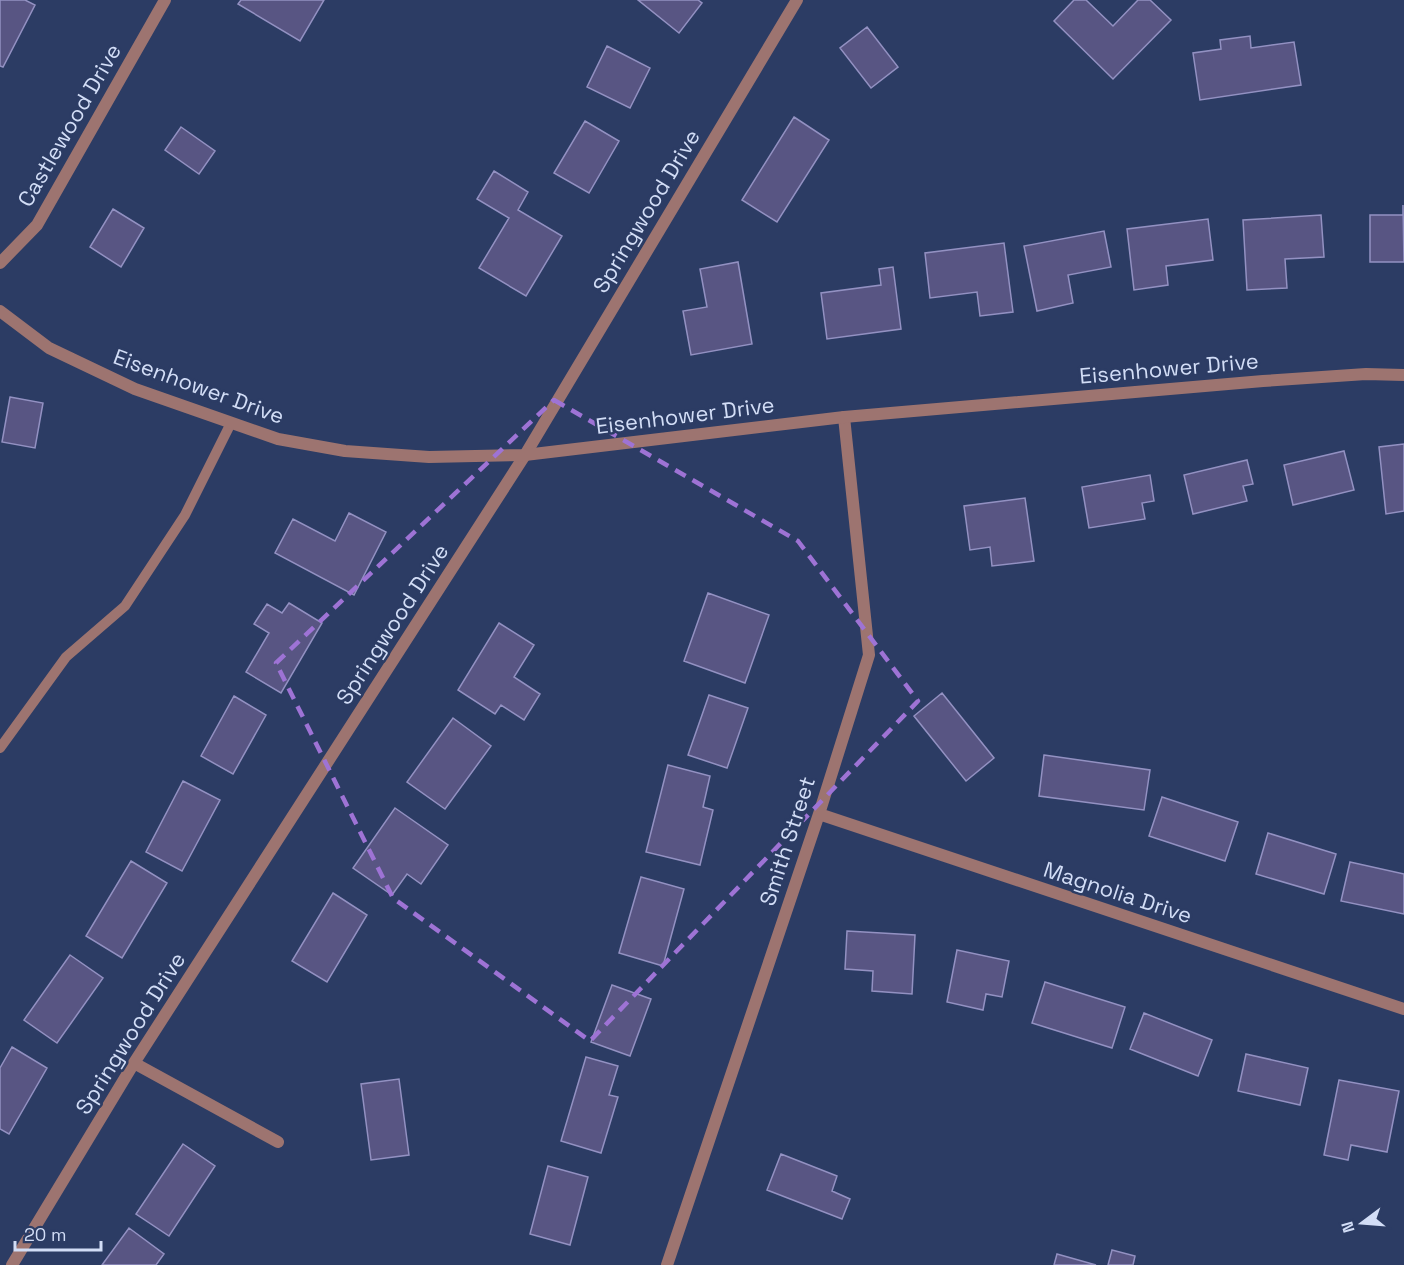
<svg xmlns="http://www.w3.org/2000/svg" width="1404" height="1265" viewBox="0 0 1404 1265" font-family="'Space Grotesk',sans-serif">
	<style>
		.building { fill: #585583; stroke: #9391c2; stroke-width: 1.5 }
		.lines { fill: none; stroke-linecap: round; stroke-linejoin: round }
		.service { stroke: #9d7470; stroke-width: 10 }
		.minor { stroke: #9d7470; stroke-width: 12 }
		.tertiary { stroke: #9d7470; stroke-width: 12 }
		.marked { fill: none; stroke: #9e73d5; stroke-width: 4.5; stroke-dasharray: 12 8; stroke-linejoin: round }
		.labels { text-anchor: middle; stroke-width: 5; stroke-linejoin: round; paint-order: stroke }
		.street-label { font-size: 22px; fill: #d2ddf6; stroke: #2c3c64 }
	</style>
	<rect width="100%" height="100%" fill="#2c3c64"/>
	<path class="building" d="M0 0H25L35 5 3 67 0 66Z
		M241 0H324L300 41 238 4Z
		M638 0H698L702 3 679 33Z
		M1074 0H1086L1113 26 1138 0H1150L1171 20 1113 79 1054 21Z
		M867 27 898 67 871 88 840 48Z
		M1250 36 1251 48 1294 42 1301 85 1200 100 1193 53 1221 49 1220 40Z
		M607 46 650 68 630 108 587 87Z
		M794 117 829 140 777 222 742 200Z
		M585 121 619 141 589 193 554 173Z
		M181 127 215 151 199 174 165 150Z
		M494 171 528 192 518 210 562 236 526 296 479 268 509 218 477 199Z
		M1403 205 1404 262H1370V215H1403Z
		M113 209 144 228 121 267 90 247Z
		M1321 215 1324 257 1285 259 1287 288 1247 290 1243 220Z
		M1208 219 1213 260 1166 266 1168 285 1134 290 1127 229Z
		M1104 231 1111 267 1068 275 1073 303 1037 311 1024 246Z
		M1004 243 1013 312 980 316 977 292 930 298 925 253Z
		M738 262 752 344 691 355 683 311 707 307 700 269Z
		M893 267 901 329 827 339 821 293 881 285 879 269Z
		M10 397 43 403 35 448 2 442Z
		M1404 444V511L1386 514 1379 447Z
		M1344 451 1354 490 1293 505 1284 465Z
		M1247 460 1253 484 1243 486 1247 501 1193 514 1184 475Z
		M1150 475 1154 501 1142 503 1145 519 1089 528 1082 487Z
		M1025 498 1034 561 992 566 990 547 970 550 964 506Z
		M349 513 386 532 354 595 275 553 293 519 335 541Z
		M708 593 769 615 745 683 684 661Z
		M289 603 322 623 281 693 246 672 269 633 254 624 267 604 282 613Z
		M499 623 534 645 514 677 540 694 524 720 501 705 495 714 458 690Z
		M942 693 994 758 966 781 914 716Z
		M709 695 748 708 727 768 688 755Z
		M234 696 266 715 233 774 201 756Z
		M453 718 491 746 445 809 407 782Z
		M1044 755 1150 770 1144 810 1039 796Z
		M668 765 710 776 703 807 713 810 700 865 646 852Z
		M183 781 220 800 182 871 146 852Z
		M1162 797 1238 822 1225 861 1149 836Z
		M395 808 448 845 421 884 407 874 392 895 353 868Z
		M1268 833 1336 854 1324 894 1256 874Z
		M131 861 167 883 122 958 86 936Z
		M1350 862 1404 874V914L1341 901Z
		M641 877 684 889 663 966 619 953Z
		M333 893 367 915 327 982 292 961Z
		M847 931 915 935 912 994 872 991 873 971 845 969Z
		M957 950 1009 961 1002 997 986 994 983 1010 947 1002Z
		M70 955 103 978 57 1043 24 1020Z
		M1045 982 1125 1007 1112 1048 1032 1023Z
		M612 985 651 999 630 1056 591 1042Z
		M1144 1013 1212 1040 1198 1076 1130 1049Z
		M12 1047 47 1068 9 1134 0 1129V1068Z
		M1246 1054 1308 1068 1300 1105 1238 1091Z
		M586 1057 618 1066 609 1095 618 1097 601 1153 561 1141Z
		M399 1079 409 1155 371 1160 361 1084Z
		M1339 1080 1399 1091 1387 1152 1351 1145 1348 1160 1324 1155Z
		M183 1144 215 1166 169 1236 136 1214Z
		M781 1154 837 1176 832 1191 850 1199 842 1219 767 1190Z
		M548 1166 588 1177 570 1245 530 1234Z
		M129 1228 164 1254 156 1265H102Z
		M1112 1250 1135 1256 1133 1265H1108Z
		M1057 1254 1096 1265H1054Z"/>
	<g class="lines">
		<path class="service" d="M0 748 66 657 125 606 185 515 231 423"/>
		<path class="minor" d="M0 263 37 225 165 0
			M819 814 1404 1009
			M134 1063 278 1142
			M12 1265 134 1063 525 455 797 0
			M667 1265 819 814 869 655 844 417"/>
		<path class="tertiary" d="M0 311 49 348 135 389 278 439 345 451 429 457 525 455 844 417 1263 381 1366 374 1404 375"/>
	</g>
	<path class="marked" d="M554 400 798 541 918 701 590 1041 393 898 276 663Z"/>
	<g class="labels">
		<g class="street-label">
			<text transform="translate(69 125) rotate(-60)" y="8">Castlewood Drive</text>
			<text transform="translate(646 211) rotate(-59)" y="8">Springwood Drive</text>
			<text transform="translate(1169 368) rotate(-5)" y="8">Eisenhower Drive</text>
			<text transform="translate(199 386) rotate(20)" y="8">Eisenhower Drive</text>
			<text transform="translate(685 415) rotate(-7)" y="8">Eisenhower Drive</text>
			<text transform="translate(392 624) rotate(-57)" y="8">Springwood Drive</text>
			<text transform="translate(787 841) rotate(-72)" y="8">Smith Street</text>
			<text transform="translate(1118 892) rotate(18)" y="8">Magnolia Drive</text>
			<text transform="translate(130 1033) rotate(-58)" y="8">Springwood Drive</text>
		</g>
	</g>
	<g transform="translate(1362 1223) rotate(254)" stroke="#2c3c64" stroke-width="4.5" paint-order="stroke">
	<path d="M0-4.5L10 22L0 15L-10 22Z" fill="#d2ddf6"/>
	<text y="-9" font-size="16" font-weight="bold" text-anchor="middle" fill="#d2ddf6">N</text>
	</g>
	<path d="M15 1241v9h86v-9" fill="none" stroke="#d2ddf6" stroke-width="3"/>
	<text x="24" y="1241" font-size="18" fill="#d2ddf6" stroke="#2c3c64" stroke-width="4.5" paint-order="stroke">20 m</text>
</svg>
